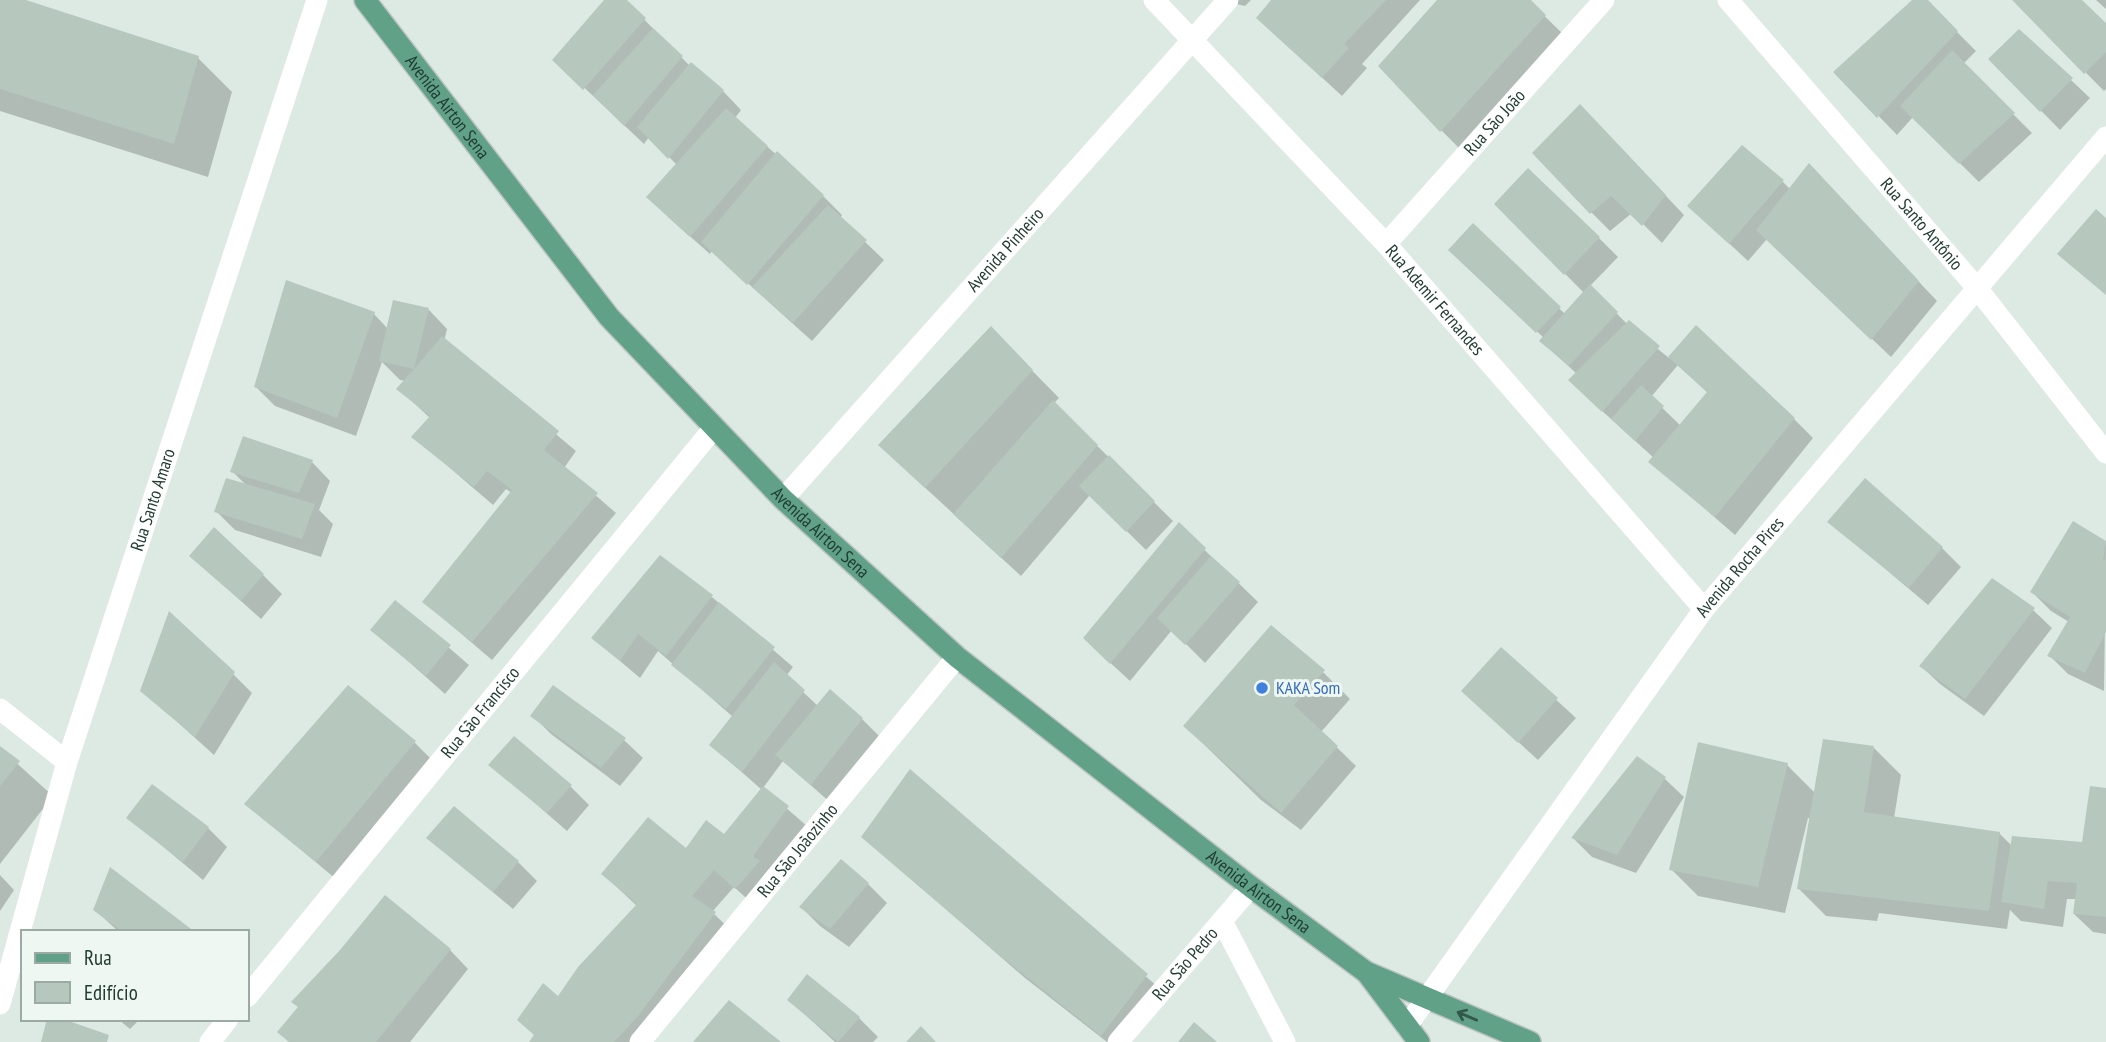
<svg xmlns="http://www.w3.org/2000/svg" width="2106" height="1042" viewBox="0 0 2106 1042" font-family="'PT Sans Narrow',sans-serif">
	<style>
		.shadow { fill: #0003; fill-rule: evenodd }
		.building { fill: #b6c7be }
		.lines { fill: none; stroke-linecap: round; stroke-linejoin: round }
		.primary-casing { stroke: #bcc4c1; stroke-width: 24 }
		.street { stroke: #fff; stroke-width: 21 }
		.primary { stroke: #60a188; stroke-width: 21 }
		.oneway { stroke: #32594a }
		.shop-dot { fill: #3f7fe0; stroke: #eef7f1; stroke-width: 2.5 }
		.labels { text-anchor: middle; stroke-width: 6; stroke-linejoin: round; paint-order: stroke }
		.street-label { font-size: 18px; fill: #1f3a2f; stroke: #eef7f1 }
		.shop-label { font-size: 18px; fill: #366cbe; stroke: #eef7f1; text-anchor: start }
	</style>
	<rect width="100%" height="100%" fill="#ddeae3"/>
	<path class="shadow" d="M0 0H20L198 58 232 92 208 177 0 111Z
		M606 0H625L690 66 723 91 741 110 735 118 823 196 842 215 840 218 884 260 812 341 712 251 710 254 667 216 677 165 649 137 644 144 555 60Z
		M1217 0H1251L1245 6Z
		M1274 0H1420L1362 64 1367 68 1342 96 1277 36Z
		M1440 0H1528L1564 35 1460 149 1441 130Z
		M1915 0H1925L1976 51 1963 64 2032 133 1979 182 1913 117 1897 135 1836 72Z
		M2014 0H2080L2106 25V89L2104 91Z
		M2096 0H2106V9Z
		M2019 31 2090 98 2060 130 1990 59Z
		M1599 125 1684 215 1662 243 1632 213 1610 231 1591 212Z
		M1782 181 1791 190 1828 185 1937 301 1891 357 1767 239 1748 261 1689 206Z
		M1496 204 1599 238 1618 257 1590 286 1627 324 1669 358 1794 419 1813 438 1735 535 1651 462 1654 458 1589 399 1577 374 1541 341 1544 338 1469 269 1473 226 1565 314 1584 293ZM1678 365 1708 393 1681 426 1651 397Z
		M429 310 447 329 444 341 576 451 564 468 616 513 492 660 424 602 512 493 506 489 493 505 414 437 430 418 399 389 406 381 400 380 382 362 356 436 275 406 256 387 374 314 388 329Z
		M991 329 1059 398 1054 403 1173 521 1146 550 1090 495 1021 576 908 472Z
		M312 462 330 481 319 510 333 524 321 557 235 530 216 511 247 486 232 471Z
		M1830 522 1942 548 1961 567 1928 605Z
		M2073 524 2106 543 2104 691 2068 674 2049 655 2069 622 2051 611 2032 592Z
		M1179 525 1258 602 1205 663 1172 630 1130 681 1104 657Z
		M191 556 263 575 282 594 261 619Z
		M712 597 793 667 786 676 818 706 862 719 881 738 831 803 783 761 763 788 807 826 755 906 734 887 712 912 733 932 648 1042H531L559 999 637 906 603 874 687 851 725 836 762 790 711 745 733 717 658 651 640 678 593 638Z
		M396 602 469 665 445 694 372 629Z
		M2033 610 2052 628 1984 716 1940 684 1921 666Z
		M1501 649 1576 718 1538 760 1483 710Z
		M1323 672 1350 699 1321 732 1356 766 1301 830 1261 800 1185 726Z
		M233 674 252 693 214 755 142 690Z
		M533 716 624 740 643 758 620 786 551 734Z
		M414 742 433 761 336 879 246 804Z
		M0 748 53 796 0 864Z
		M1874 748 1901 775 1894 818 1999 833 2012 846 2083 844 2106 790V934L2093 932 2074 914 2076 899H2067L2063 927 2021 921 2010 910 2007 929 1879 913 1877 921 1826 916 1799 889 1811 818H1808L1785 913 1698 896 1671 869 1787 765 1815 793Z
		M1637 759 1665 779 1684 797 1636 873 1592 857 1573 838Z
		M491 765 570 786 589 805 567 831Z
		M911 772 1166 994 1129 1042H1107L1025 978 863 837Z
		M129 818 208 828 227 847 203 880Z
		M428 838 518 862 537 881 513 909Z
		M0 875 14 890 0 911Z
		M868 884 887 903 849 947 820 926 801 907Z
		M95 910 192 932H119Z
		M450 950 468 969 410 1042H289L279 1032 341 951Z
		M789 1000 859 1018 878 1037 873 1042H835Z
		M118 1019H140L130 1029Z"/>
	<path class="building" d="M0 0H26L199 56 174 144 0 89Z
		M604 0H627L646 18 583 90 552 60Z
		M1271 0H1386L1344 44 1349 48 1322 78 1256 18Z
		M1437 0H1531L1546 15 1440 132 1378 66Z
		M1912 0H1928L1958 31 1877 118 1833 72Z
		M2012 0H2082L2106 23V52L2084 74Z
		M653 28 683 56 624 126 593 95Z
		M2019 29 2073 78 2040 112 1988 59Z
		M1952 50 2015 113 1959 164 1900 106Z
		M691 62 724 90 668 159 637 127Z
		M1580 104 1666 195 1642 226 1611 196 1590 214 1532 153Z
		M726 108 768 146 690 237 646 197Z
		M1742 145 1784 180 1729 244 1687 206Z
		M777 151 824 195 747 285 701 242Z
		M1809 163 1919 281 1871 340 1756 230Z
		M1528 168 1600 237 1564 275 1494 204Z
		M828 205 867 240 793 323 752 287Z
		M2096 209 2106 218V295L2057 254Z
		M1473 223 1561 307 1536 333 1448 250Z
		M286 280 375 312 337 418 254 387Z
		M1590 284 1618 312 1569 366 1539 341Z
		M393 300 429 308 414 369 442 336 559 431 544 450 598 493 472 642 422 602 512 490 487 471 474 487 411 437 430 416 396 389 414 369 379 361Z
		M1629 320 1660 346 1602 412 1568 380Z
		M1696 325 1795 418 1715 517 1648 462 1707 392 1668 357Z
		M991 326 1033 370 925 488 878 445Z
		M1641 385 1664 406 1635 441 1611 419Z
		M1053 400 1098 445 1001 558 953 514Z
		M243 436 313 460 299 493 230 472Z
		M1109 455 1155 501 1126 532 1079 486Z
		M226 478 315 504 302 539 214 512Z
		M1865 478 1943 547 1909 588 1827 522Z
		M2073 521 2106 541 2103 560 2106 561V632L2085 673 2047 656 2070 617 2030 592Z
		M1179 522 1206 548 1110 664 1083 638Z
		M214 527 264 574 241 601 189 556Z
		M660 555 713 595 666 656 638 634 620 661 591 638Z
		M1211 556 1240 582 1185 645 1157 618Z
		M1992 578 2035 608 1965 699 1919 666Z
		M395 600 451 645 426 676 370 630Z
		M719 602 775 647 726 709 671 665Z
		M169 611 235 672 195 737 140 691Z
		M1271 625 1325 670 1294 705 1338 746 1281 813 1183 726Z
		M1501 647 1558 698 1518 743 1461 691Z
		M774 662 805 690 742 772 709 745Z
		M348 685 416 741 316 862 244 804Z
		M553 685 626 738 601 768 530 716Z
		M830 689 863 718 811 785 775 755Z
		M514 736 572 785 547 813 488 765Z
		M1823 739 1874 746 1864 812 2000 832 1989 911 1797 889Z
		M1698 742 1788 763 1758 887 1669 870Z
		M0 746 20 761 0 786Z
		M1637 756 1666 777 1617 855 1571 838Z
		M910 769 1148 974 1101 1036 1004 959 861 837Z
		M152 784 209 827 183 862 126 818Z
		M763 786 789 806 753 856 760 861 735 889 714 870 692 896 716 912 638 1016 614 1042H529L534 1035 517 1020 543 983 558 996 578 967 637 904 601 874 648 817 686 848 706 820 724 834Z
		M2090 786 2106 788V917L2073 914 2077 883 2048 881 2044 909 2001 902 2012 836 2082 842Z
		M454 806 519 861 493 892 426 838Z
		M841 859 869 883 830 929 799 907Z
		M110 867 195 932H123L93 910Z
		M385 895 451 949 376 1042H289L277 1032 298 1007 291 1002 340 950Z
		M807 974 860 1017 838 1042 787 1000Z
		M729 1000 781 1042H693Z
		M47 1019H63L109 1035 107 1042H41Z
		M1194 1022 1217 1042H1178Z
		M921 1026 936 1042H906Z"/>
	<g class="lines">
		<defs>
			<g id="primary">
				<path id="s10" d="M365 0 609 317 783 499 957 657 1251 887 1366 972 1530 1042"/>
				<path d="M1367 973 1419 1042"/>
			</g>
		</defs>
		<use href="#primary" class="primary-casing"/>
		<g class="street">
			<path id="s1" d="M1154 0 1386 244 1704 609"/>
			<path id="s2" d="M1728 0 1977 288 2106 453"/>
			<path id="s3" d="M1386 244 1604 0"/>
			<path id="s4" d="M783 499 1228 0"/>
			<path d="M0 709 67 762"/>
			<path d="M1222 921 1285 1042"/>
			<path id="s5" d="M247 997 713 429"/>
			<path id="s6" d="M0 1004 67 762 317 0"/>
			<path id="s7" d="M1407 1026 1704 609 2106 137"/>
			<path d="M210 1042 228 1019"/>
			<path id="s8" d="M640 1042 957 657"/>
			<path id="s9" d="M1118 1042 1251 887"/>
		</g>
		<use href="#primary" class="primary"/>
	</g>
	<defs><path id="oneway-shaft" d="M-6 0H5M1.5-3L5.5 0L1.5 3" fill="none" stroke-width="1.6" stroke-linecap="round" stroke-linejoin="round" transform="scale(1.75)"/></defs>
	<use class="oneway" href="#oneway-shaft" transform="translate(1467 1016) rotate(-157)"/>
	<circle class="shop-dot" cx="1262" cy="688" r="7"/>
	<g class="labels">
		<g class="street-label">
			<text dy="6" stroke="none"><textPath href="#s10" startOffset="135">Avenida Airton Sena</textPath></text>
			<text dy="6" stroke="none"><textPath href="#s3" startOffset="163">Rua São João</textPath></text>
			<text dy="6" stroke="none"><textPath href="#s2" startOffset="296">Rua Santo Antônio</textPath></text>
			<text dy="6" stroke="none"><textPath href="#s4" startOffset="334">Avenida Pinheiro</textPath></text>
			<text dy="6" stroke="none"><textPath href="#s1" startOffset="411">Rua Ademir Fernandes</textPath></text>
			<text dy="6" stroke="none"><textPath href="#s6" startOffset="527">Rua Santo Amaro</textPath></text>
			<text dy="6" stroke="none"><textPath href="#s10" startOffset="702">Avenida Airton Sena</textPath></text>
			<text dy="6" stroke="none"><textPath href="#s7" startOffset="567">Avenida Rocha Pires</textPath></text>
			<text dy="6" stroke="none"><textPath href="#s5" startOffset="368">Rua São Francisco</textPath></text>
			<text dy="6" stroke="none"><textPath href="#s8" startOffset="248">Rua São Joãozinho</textPath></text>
			<text dy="6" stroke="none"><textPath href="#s10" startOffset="1269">Avenida Airton Sena</textPath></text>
			<text dy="6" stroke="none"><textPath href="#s9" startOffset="103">Rua São Pedro</textPath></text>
		</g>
		<g class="shop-label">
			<text x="1276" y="694">KAKA Som</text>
		</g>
	</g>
	<rect x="21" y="930" width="228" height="91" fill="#eef7f1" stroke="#9baba3" stroke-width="2"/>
	<rect x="35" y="953" width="35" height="10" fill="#60a188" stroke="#9baba3" stroke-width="2"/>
	<text x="84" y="965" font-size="21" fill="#1f3a2f">Rua</text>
	<rect x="35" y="982" width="35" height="21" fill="#b6c7be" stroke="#9baba3" stroke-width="2"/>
	<text x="84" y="1000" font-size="21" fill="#1f3a2f">Edifício</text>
</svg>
